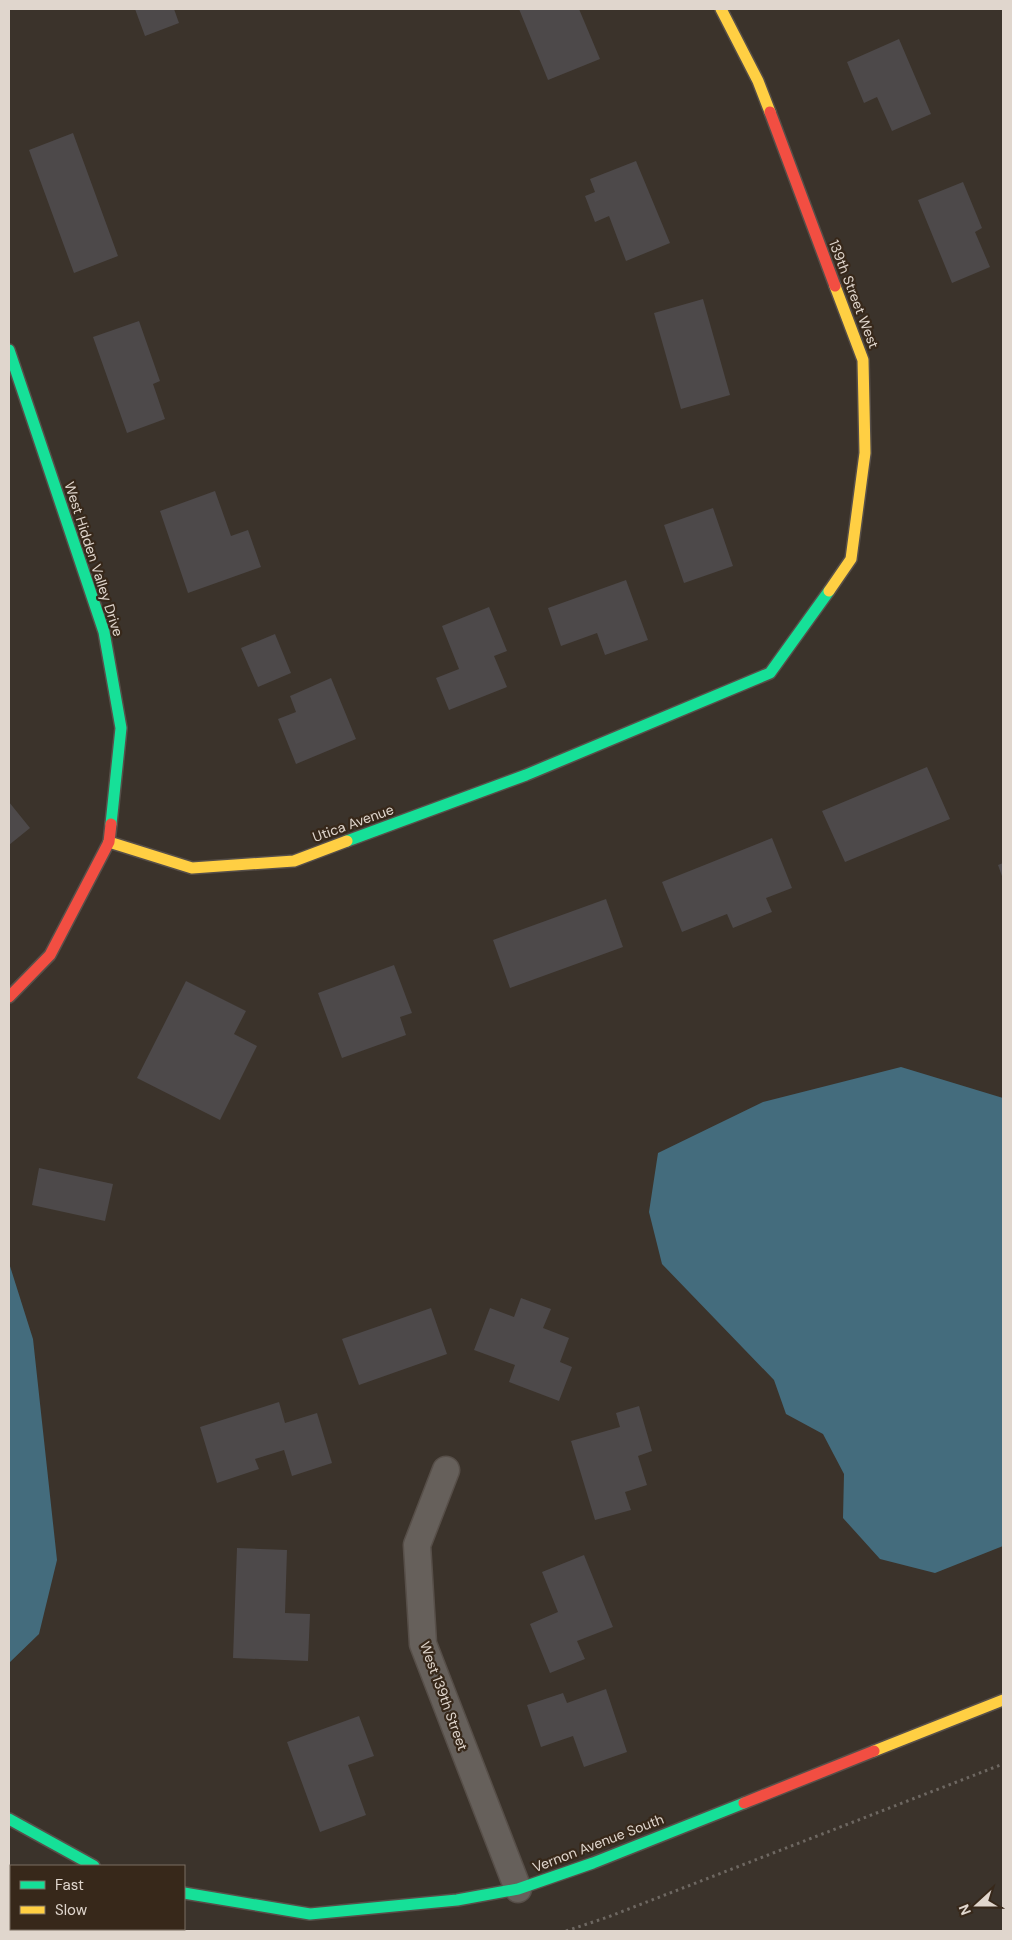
<svg xmlns="http://www.w3.org/2000/svg" width="1012" height="1940" viewBox="0 0 1012 1940" font-family="'DM Sans',sans-serif">
	<style>
		.water { fill: #446c7d }
		.building { fill: #4d494a }
		.lines { fill: none; stroke-linecap: round; stroke-linejoin: round }
		.street-casing { stroke: #574f49; stroke-width: 29 }
		.fast-casing { stroke: #574f49; stroke-width: 14 }
		.slow-casing { stroke: #574f49; stroke-width: 14 }
		.jam-casing { stroke: #574f49; stroke-width: 14 }
		.path { stroke: #6e6862; stroke-width: 3; stroke-dasharray: 2.5 4; stroke-linecap: butt }
		.street { stroke: #66605b; stroke-width: 26 }
		.fast { stroke: #16e098; stroke-width: 11 }
		.slow { stroke: #ffcf43; stroke-width: 11 }
		.jam { stroke: #f24e42; stroke-width: 11 }
		.labels { text-anchor: middle; stroke-width: 4.5; stroke-linejoin: round; paint-order: stroke }
		.street-label { font-size: 14px; fill: #e0d6cd; stroke: #37281a }
	</style>
	<rect width="100%" height="100%" fill="#3b332b"/>
	<path class="water" d="M901 1067 1003 1098V1546L935 1573 880 1559 843 1518 844 1474 823 1434 786 1414 774 1380 662 1264 649 1212 658 1153 763 1102Z
		M9 1263 33 1339 57 1560 39 1634 9 1663Z"/>
	<path class="building" d="M135 9H174L179 23 145 36Z
		M519 9H579L600 59 548 80Z
		M899 39 931 114 892 131 877 97 864 103 847 62Z
		M73 133 118 256 74 273 29 150Z
		M636 161 670 243 626 261 609 216 595 222 585 196 595 192 590 179Z
		M963 182 982 228 975 232 990 267 952 283 918 200Z
		M703 299 730 395 681 409 654 313Z
		M139 321 160 381 153 384 165 419 127 433 93 337Z
		M215 491 231 536 248 530 261 567 188 593 160 511Z
		M713 508 733 566 684 583 664 525Z
		M626 580 648 640 605 655 597 633 561 646 548 608Z
		M489 607 507 651 494 656 507 687 449 710 436 678 459 669 442 626Z
		M275 634 291 673 258 687 241 648Z
		M331 678 356 739 296 764 278 719 296 712 290 696Z
		M927 767 950 819 845 862 822 811Z
		M9 802 30 828 9 845Z
		M772 838 792 888 766 898 772 912 733 928 727 914 682 932 662 882Z
		M1003 863V879L998 865Z
		M606 899 623 947 510 988 493 940Z
		M394 965 412 1013 400 1017 406 1035 342 1058 318 993Z
		M186 981 246 1011 234 1034 257 1046 220 1120 137 1078Z
		M39 1168 113 1184 105 1221 32 1205Z
		M521 1298 551 1309 543 1328 569 1338 560 1362 572 1367 559 1401 509 1382 515 1365 474 1350 490 1308 514 1317Z
		M431 1308 447 1354 359 1385 342 1339Z
		M279 1402 285 1423 317 1413 332 1463 292 1476 284 1450 255 1459 259 1469 217 1483 200 1427Z
		M639 1406 652 1451 638 1456 647 1485 625 1492 631 1510 595 1520 571 1441 620 1427 616 1413Z
		M237 1548 287 1550 285 1613 310 1614 308 1661 233 1658Z
		M584 1555 613 1627 577 1641 585 1659 550 1673 530 1624 558 1612 542 1572Z
		M606 1689 627 1752 584 1767 573 1736 541 1747 527 1705 563 1693 567 1703Z
		M359 1716 374 1756 348 1765 366 1815 320 1832 287 1742Z"/>
	<g class="lines">
		<defs>
			<path id="street" d="M446 1470 417 1545 423 1644 518 1889"/>
			<path id="fast" d="M9 350 104 632 121 728 111 824
				M347 841 526 775 770 673 829 591
				M9 1819 94 1866
				M184 1893 310 1914 457 1900 518 1889 593 1863 744 1803"/>
			<path id="slow" d="M721 9 758 81 770 112
				M829 591 851 559 865 453 863 360 835 286
				M109 842 192 868 294 861 347 841
				M874 1751 1003 1700"/>
			<path id="jam" d="M770 112 835 286
				M9 997 50 955 109 842 111 824
				M744 1803 874 1751"/>
		</defs>
		<use href="#street" class="street-casing"/>
		<use href="#fast" class="fast-casing"/>
		<use href="#slow" class="slow-casing"/>
		<use href="#jam" class="jam-casing"/>
		<path class="path" d="M9 1881 11 1883
			M98 1929 102 1931
			M566 1931 608 1917 1003 1764"/>
		<use href="#street" class="street"/>
		<use href="#fast" class="fast"/>
		<use href="#slow" class="slow"/>
		<use href="#jam" class="jam"/>
	</g>
	<g class="labels">
		<g class="street-label">
			<text transform="translate(854 294) rotate(69)" y="5">139th Street West</text>
			<text transform="translate(94 559) rotate(72)" y="5">West Hidden Valley Drive</text>
			<text transform="translate(353 823) rotate(-20)" y="5">Utica Avenue</text>
			<text transform="translate(444 1696) rotate(70)" y="5">West 139th Street</text>
			<text transform="translate(598 1843) rotate(-21)" y="5">Vernon Avenue South</text>
		</g>
	</g>
	<rect width="1012" height="1940" fill="none" stroke="#e0d6cd" stroke-width="20"/>
	<rect x="10" y="1865" width="175" height="65" fill="#37281a" stroke="#7b6e62"/>
	<rect x="20" y="1881" width="25" height="8" fill="#16e098" stroke="#7b6e62"/>
	<text x="55" y="1890" font-size="15" fill="#e0d6cd">Fast</text>
	<rect x="20" y="1906" width="25" height="8" fill="#ffcf43" stroke="#7b6e62"/>
	<text x="55" y="1915" font-size="15" fill="#e0d6cd">Slow</text>
	<g transform="translate(977 1905) rotate(249)" stroke="#37281a" stroke-width="4" paint-order="stroke">
	<path d="M0-4L9 19L0 12L-9 19Z" fill="#e0d6cd"/>
	<text y="-8" font-size="14" font-weight="bold" text-anchor="middle" fill="#e0d6cd">N</text>
	</g>
</svg>
